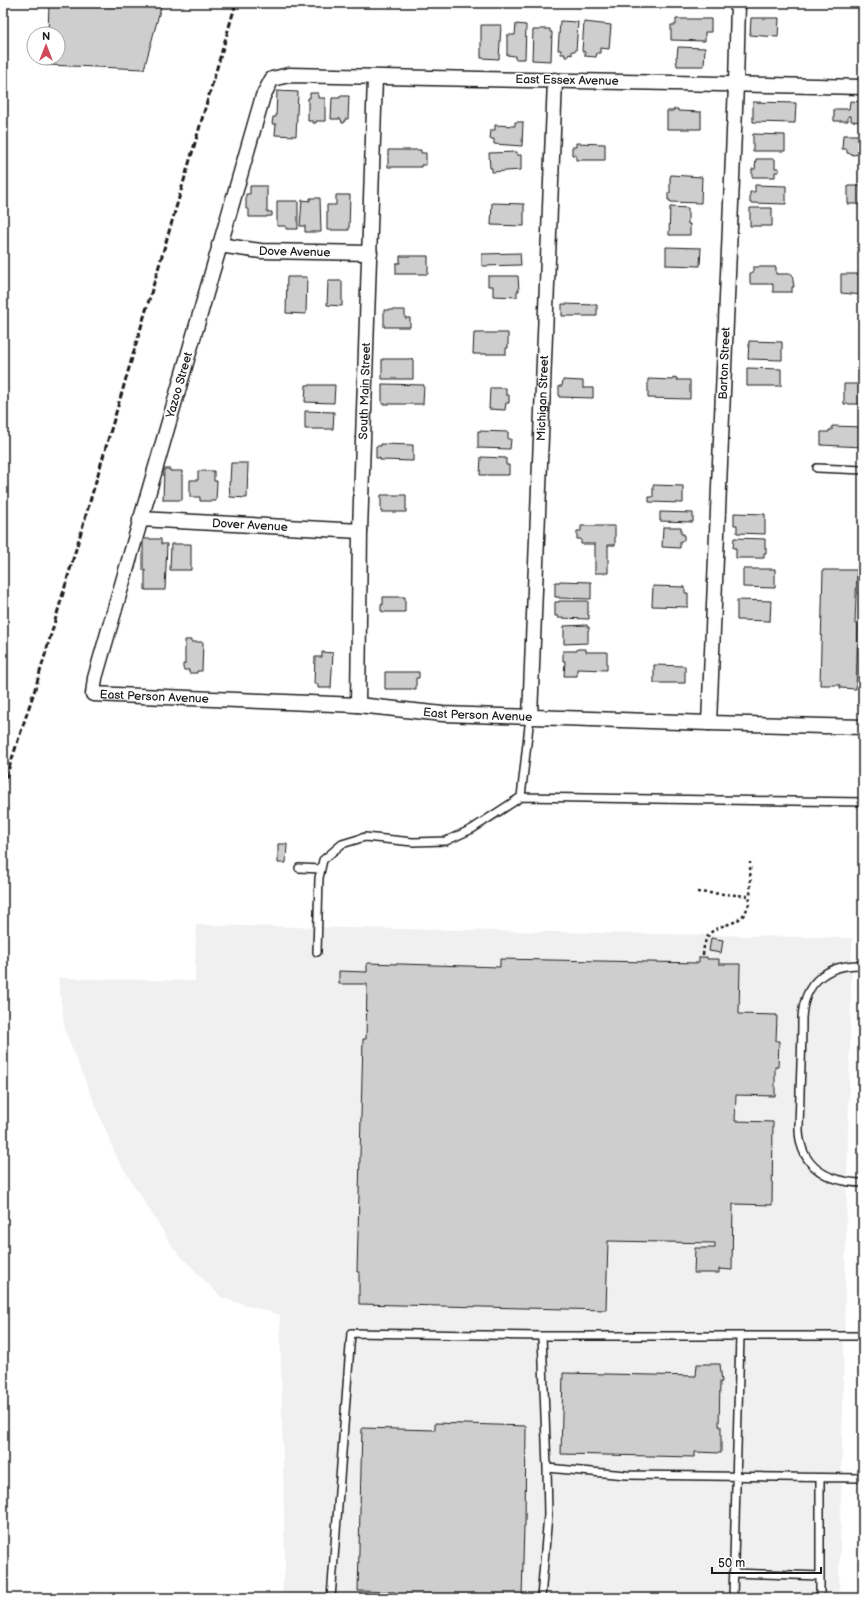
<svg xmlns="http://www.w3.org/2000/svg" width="866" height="1601" viewBox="0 0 866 1601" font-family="'Balsamiq Sans',sans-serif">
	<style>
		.built { fill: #f0f0f0 }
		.building { fill: #cecece; stroke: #1c1c1c }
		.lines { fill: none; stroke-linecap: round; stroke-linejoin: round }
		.lane-casing { stroke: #1c1c1c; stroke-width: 10 }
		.street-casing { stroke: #1c1c1c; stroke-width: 17 }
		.path { stroke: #1c1c1c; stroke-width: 2.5; stroke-dasharray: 3 3; stroke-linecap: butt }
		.lane { stroke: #fff; stroke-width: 7 }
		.street { stroke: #fff; stroke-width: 14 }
		.rail { stroke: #1c1c1c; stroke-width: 3; stroke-dasharray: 6 3; stroke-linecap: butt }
		.labels { text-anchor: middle; stroke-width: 3; stroke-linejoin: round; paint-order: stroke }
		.street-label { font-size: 12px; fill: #1c1c1c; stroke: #fff }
	</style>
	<rect width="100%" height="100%" fill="#fff"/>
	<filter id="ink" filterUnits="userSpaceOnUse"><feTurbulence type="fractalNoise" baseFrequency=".025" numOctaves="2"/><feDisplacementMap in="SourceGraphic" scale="8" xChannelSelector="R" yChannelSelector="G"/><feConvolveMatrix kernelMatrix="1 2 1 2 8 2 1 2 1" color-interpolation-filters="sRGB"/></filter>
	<g filter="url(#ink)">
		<path class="built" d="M196 925 852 938 839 1598H281L285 1569 280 1315 222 1298 174 1249 117 1158 65 1031 58 978 195 981Z"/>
		<path class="building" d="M49 3H162L144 69 47 65V58H58V34H48Z
			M751 18H779L778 37 750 35Z
			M676 19H711V32H705V41L671 40V25H676Z
			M560 21 578 22 576 51H572V55L569 54 568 57H565V54H561V50H558Z
			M584 22 611 25 609 49 600 48V53H597L596 57 585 56V52L582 51Z
			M516 24 526 25 525 59H515V56L507 55V35H515Z
			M481 25H501L499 59 481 58Z
			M540 29H550V32H552L551 61 532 60 533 30H540Z
			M678 47 705 48 704 66H677L676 57H677Z
			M277 91 298 92 296 136 275 135 276 124H272L273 117H276Z
			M310 93H318V98H325V121H316V123H313V121H308V98H310Z
			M340 96H349L348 119H345L344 123H342L341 119H331L332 98H340Z
			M850 101 863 102V122L851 121V116H848V121H834V109H849Z
			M753 102 796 103 795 123 753 122Z
			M674 109H678V111L701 112V129H667V111H673Z
			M515 122H523L522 146 494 144V139H490L491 130H495V125L515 126Z
			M753 134 785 135V151H753Z
			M843 135H863V154L852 155V154L847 153V149H842Z
			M576 143 605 144V160H576V155H572V147H576Z
			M388 150H421V153H426V165H421V167H388Z
			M517 152V155H521V170L492 172V168H490L489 153Z
			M756 159H775V168H779V172H775V177H752V169H755Z
			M671 175 702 177 701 203 670 202V200H668V193H670V178Z
			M755 185 786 186V204L750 203V192H755Z
			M250 186H267V212H272V216H267V217H249V209H246V194H250Z
			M848 186H863V204H848Z
			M336 195H350L349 230H327V205H336Z
			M310 198H320L321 232H305V226H300L302 200 310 201Z
			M277 201H298V229H286V226H277Z
			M492 203 524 204V226L491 225Z
			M670 207 688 208V224H690V235H669Z
			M750 208H772V226H750Z
			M666 247 701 248 700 266 666 265Z
			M520 253 521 265 482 266V254Z
			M400 256H428V274H396V263H400Z
			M753 267H776V274H792L794 287H792V292H773V284H750V273H753Z
			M841 274H863V295L841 293Z
			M488 276H518L519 291H517V297L493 296V286H488Z
			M287 277H307L306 314 286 313Z
			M328 281H342V306L327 305Z
			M562 304 597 305V316H562Z
			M384 310H405V318H410V327H384Z
			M474 333H508V348H506V354H473Z
			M749 341 782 342V360L748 359Z
			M382 359H413V379H382Z
			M747 368 781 369V386H747Z
			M673 377 677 378V380H690V399L648 398V379L673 380Z
			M563 380 583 381V388H593V398L559 397V386H562Z
			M382 384 424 385 423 404H382Z
			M844 384H863V404H844Z
			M306 385H335L334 403 305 402Z
			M490 388H506V395H509V403H506L505 410 489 409Z
			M305 411 334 412 333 429H305Z
			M832 426 863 427V447L821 445V432H829V430H832Z
			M478 431 508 432V439H511L510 449 478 448Z
			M381 444 413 445V461L380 460V458H376V446H381Z
			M481 457 506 458V465H509V475H480Z
			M231 463H248L247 498 230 497 229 482H230Z
			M164 469H170V471H182V500H163Z
			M198 471H214V481H217L216 501H200V497H190V480H198Z
			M653 485 683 486V503L649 502V497H653Z
			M381 495H406V512H381Z
			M660 512 693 513V522L660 521Z
			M734 513 765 514V534L737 533V525H734Z
			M581 526H615V545H608V573H595V544H581V539H577V531H581Z
			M663 527H681V534H684V541H680V548L662 547Z
			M734 538 765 539V548H766V553H764V558H736V548H733Z
			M143 539H161V544H167L165 590H145V570H143Z
			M171 544H191V570H170Z
			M743 569H775V588L743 587Z
			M823 570H857L855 624H858L856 689 840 688V685H820Z
			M560 581 591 582V599L559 598V597H555V582H560Z
			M653 586 685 587V593H688V607L652 606Z
			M383 597H405V612H383V611H381V604L383 605Z
			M737 600 771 601 770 621 737 620Z
			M559 601H588V615H589V619L558 618V616H555V602H559Z
			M587 625V627H589V630H588V643L564 644V626Z
			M185 640H191V642H203L202 671H197V673H189V670H184L183 668V664H185Z
			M577 649H586V652H607V670L577 669V676H564L565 661H563V651H577Z
			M322 652 333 653 331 688H318V684H314L315 657H322Z
			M654 665 685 666V683H654Z
			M385 672H419V678H416V689H385Z
			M278 844H287L286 863H278Z
			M711 938 723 940 721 953 709 951Z
			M699 957H707V959H719V964H740L739 1014 777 1015 776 1041H779L778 1067H775V1096L736 1095 735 1121 773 1122 772 1205 733 1204 732 1270 719 1269V1273H694L695 1248H715V1243L608 1241 606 1310 359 1304V1272H357L363 1039H366L367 984H339V971L367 972V963L500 967V959L699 963Z
			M697 1364H720L722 1382H720L719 1426H721V1453L695 1452V1457L561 1454 563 1373 696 1376Z
			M435 1423 526 1426 525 1526H524L522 1598H373V1594L395 1595V1592L358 1591 362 1428 435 1430Z"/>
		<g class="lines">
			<defs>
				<path id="lane" d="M817 468 863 470
					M530 717 521 797 863 802
					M299 868 321 869
					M317 952 319 878 323 860 342 844 365 837 413 842 446 841 472 829 521 797
					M863 965C828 964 804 981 802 1018 802 1042 801 1067 800 1091 800 1104 799 1118 799 1131 801 1169 830 1182 863 1183
					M547 1468 542 1336H863
					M733 1573 820 1576
					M331 1598 351 1333 542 1336
					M541 1598 548 1515 547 1468 626 1475 863 1478
					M733 1598 740 1336
					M820 1598V1478"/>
				<g id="street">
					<path id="s1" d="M863 87 289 75 272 79 263 96 95 678 93 694 358 705 443 714 709 723 863 727"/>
					<path id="s2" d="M219 245 261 251 370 253"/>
					<path id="s3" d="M140 519 360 531"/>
					<path id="s4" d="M358 705 360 531 375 78"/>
					<path id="s5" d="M530 717 555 80"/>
					<path id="s6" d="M709 723 736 85 738 3"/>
				</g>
			</defs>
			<use href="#lane" class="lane-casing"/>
			<use href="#street" class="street-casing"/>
			<path class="path" d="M697 892 749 896
				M703 955C705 915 736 934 747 909 752 901 750 873 750 862"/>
			<use href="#lane" class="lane"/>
			<use href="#street" class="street"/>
			<path class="rail" d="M3 786 35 689 236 3"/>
		</g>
	</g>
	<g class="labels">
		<g class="street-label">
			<text transform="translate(567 80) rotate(1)" y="4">East Essex Avenue</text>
			<text dy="4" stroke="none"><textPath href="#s2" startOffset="76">Dove Avenue</textPath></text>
			<text dy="4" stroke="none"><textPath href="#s6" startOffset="360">Barton Street</textPath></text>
			<text transform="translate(179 385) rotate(-74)" y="4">Yazoo Street</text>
			<text dy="4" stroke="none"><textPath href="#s4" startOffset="314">South Main Street</textPath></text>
			<text dy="4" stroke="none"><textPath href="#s5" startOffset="319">Michigan Street</textPath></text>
			<text dy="4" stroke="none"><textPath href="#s3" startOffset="110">Dover Avenue</textPath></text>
			<text dy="4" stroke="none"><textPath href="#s1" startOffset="1294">East Person Avenue</textPath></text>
			<text dy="4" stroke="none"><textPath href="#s1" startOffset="1618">East Person Avenue</textPath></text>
		</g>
	</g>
	<rect width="866" height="1601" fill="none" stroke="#fff" stroke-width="16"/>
	<rect x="8" y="8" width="850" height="1585" fill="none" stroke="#1c1c1c" stroke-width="1.5" filter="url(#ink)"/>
	<g transform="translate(46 46)"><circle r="19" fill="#ffffff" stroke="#a4a4a4"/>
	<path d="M0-3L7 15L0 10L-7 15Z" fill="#d1495b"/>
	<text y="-6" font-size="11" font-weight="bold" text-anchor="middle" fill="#1c1c1c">N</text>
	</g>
	<path d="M712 1567v6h109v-6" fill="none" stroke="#1c1c1c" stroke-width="2"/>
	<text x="718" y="1567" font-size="12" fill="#1c1c1c" stroke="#ffffff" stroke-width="3" paint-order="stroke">50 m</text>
</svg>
